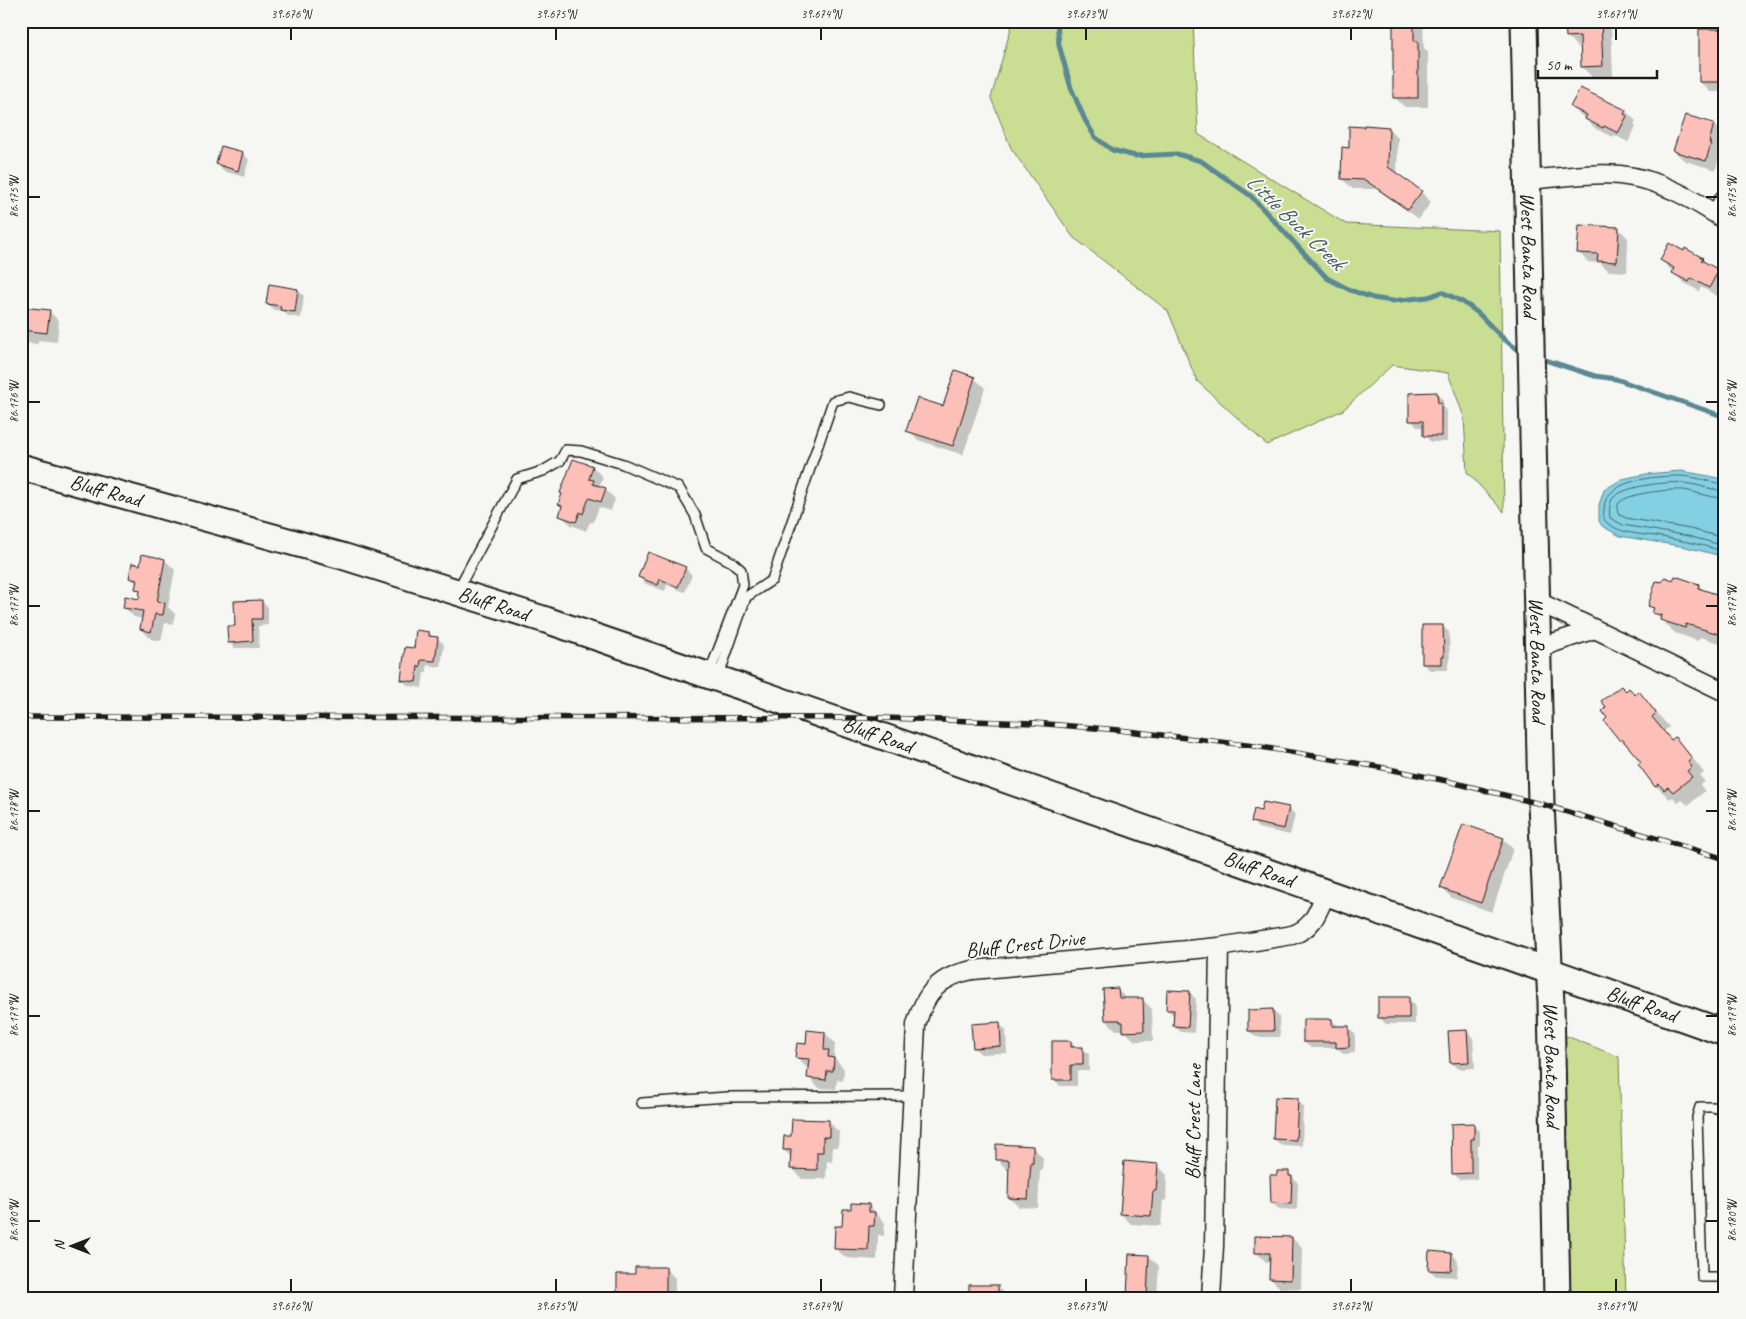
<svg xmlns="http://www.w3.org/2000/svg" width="1746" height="1319" viewBox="0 0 1746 1319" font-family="Caveat,sans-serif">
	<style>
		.green { fill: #c9de93; stroke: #727d58 }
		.water { fill: #84d0e3; stroke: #5a8893 }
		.shadow { fill: #0003 }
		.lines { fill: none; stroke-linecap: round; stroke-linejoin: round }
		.shore { stroke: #46646c; stroke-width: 1 }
		.stream { stroke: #5a8893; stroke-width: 5 }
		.building { fill: #fcc0b8; stroke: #1c1c1c }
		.lane-casing { stroke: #1c1c1c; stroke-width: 12 }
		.street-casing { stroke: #1c1c1c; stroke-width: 21 }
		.secondary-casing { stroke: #1c1c1c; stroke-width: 29 }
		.lane { stroke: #f6f6f2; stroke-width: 9 }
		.street { stroke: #f6f6f2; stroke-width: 18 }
		.secondary { stroke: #f6f6f2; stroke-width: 25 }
		.rail-casing { stroke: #1c1c1c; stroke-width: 5.5 }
		.rail { stroke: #f6f6f2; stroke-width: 4; stroke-dasharray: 11; stroke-linecap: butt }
		.ticks { fill: none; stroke: #1c1c1c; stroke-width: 2 }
		.labels { text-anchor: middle; stroke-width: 4; stroke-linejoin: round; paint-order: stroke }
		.street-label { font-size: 21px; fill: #1c1c1c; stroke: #f6f6f2 }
		.water-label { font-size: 22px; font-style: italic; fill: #405b62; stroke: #f6f6f2 }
		.neatline { fill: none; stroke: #1c1c1c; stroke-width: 2 }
		.ticks-label { font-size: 12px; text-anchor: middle; fill: #1c1c1c }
	</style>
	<rect width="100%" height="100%" fill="#f6f6f2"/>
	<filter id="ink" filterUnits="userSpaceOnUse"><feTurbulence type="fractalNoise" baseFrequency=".02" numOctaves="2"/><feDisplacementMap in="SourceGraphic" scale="10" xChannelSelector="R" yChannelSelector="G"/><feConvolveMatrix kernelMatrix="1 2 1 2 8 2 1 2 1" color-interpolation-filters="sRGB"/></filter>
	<g filter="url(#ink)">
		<path class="green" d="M1013 21H1193L1198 134 1346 224 1500 231 1504 512 1467 472 1464 417 1448 373 1392 365 1343 410 1267 445 1197 381 1168 311 1073 237 1011 148 991 98Z
			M1564 1035 1619 1057 1626 1298H1567Z"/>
		<path class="water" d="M1681 471 1709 476 1725 480V557L1686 547 1620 536 1602 526 1599 521V505L1604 490 1622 479 1646 474Z"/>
		<path class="shadow" d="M1390 21H1423L1424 48 1428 52V107H1405L1394 97V26Z
			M1566 21H1605L1611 26 1613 76 1592 77 1582 67 1581 46 1577 47 1567 36Z
			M1697 21H1725V92H1710L1700 82V24Z
			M1571 106 1626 111 1636 121 1634 124 1636 127 1628 142 1614 135 1613 137 1596 129Z
			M1714 124 1724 134 1716 170 1685 161 1674 151Z
			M1388 128 1398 138 1397 175 1421 192 1431 202 1419 219 1376 189H1353L1342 179 1350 149Z
			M222 148 243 153 249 160 244 177 223 171 217 164Z
			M1618 228 1628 238 1627 272 1609 271 1600 263 1588 262 1578 252Z
			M1684 252 1702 259 1710 266 1725 275V295L1721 293 1719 297 1701 287 1699 291 1683 282 1661 260Z
			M298 290 304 296 301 318 288 316 283 311 274 310 267 303Z
			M21 308 49 311 59 321 57 342 38 340V344L25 343V346H21Z
			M974 378 985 388 963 455 918 440 908 430 944 408Z
			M1437 394 1443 400 1444 407 1447 411V442H1431L1425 436 1424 427H1417L1411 420Z
			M574 460 593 467 603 477 599 487 605 489 615 499 611 511 599 507 593 523 590 522 586 531 571 525 560 515 563 508 560 504Z
			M165 560 175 570 168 607 175 614 173 624 165 623 161 641 151 639 141 629 143 619 134 617 124 607 140 600 141 593 137 588 138 585 130 578 141 566Z
			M685 568 692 575 685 592 667 585 665 591 646 584 639 577Z
			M1674 581 1699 585 1705 592 1725 598V647L1723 644 1700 637 1698 641 1675 633 1654 612 1655 610 1650 606Z
			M261 601 268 607V625L258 626 259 648H235L229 642 236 627Z
			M1442 626 1449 632 1450 663H1448V670H1430L1423 664Z
			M429 633 433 637 437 638 444 644 441 667 427 665V672H424L422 688 409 686 402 680 415 650Z
			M1626 693 1635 696 1639 693 1652 707 1669 727 1664 731 1672 741 1675 739 1688 752 1704 773 1700 776 1705 782 1700 785 1705 791 1688 805 1682 800 1678 803 1673 797 1670 799 1656 786 1643 762 1621 740 1605 721Z
			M1289 808 1295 815 1290 835 1258 828 1252 821 1262 813Z
			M1503 839 1513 849 1492 912 1452 898 1442 888Z
			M1117 989 1127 999H1142L1152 1009 1153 1041H1135L1124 1030H1116L1106 1020Z
			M1189 992 1196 999 1194 1033 1181 1032 1174 1026V1016L1167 1009Z
			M1408 998 1415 1005V1024H1386L1379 1017Z
			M1273 1010 1279 1017 1280 1037H1256L1249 1031Z
			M1332 1020 1339 1027H1348L1355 1033V1053L1343 1054 1338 1048H1311L1304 1042Z
			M999 1024 1006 1030 1007 1053 981 1054 974 1048Z
			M1467 1031 1473 1038 1475 1068 1458 1069 1451 1063Z
			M825 1033 835 1043 834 1057 844 1069 843 1081 837 1080 836 1089 819 1088 809 1078V1068H807L796 1057 807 1045Z
			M1071 1042 1076 1048H1082L1089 1054V1071H1077V1086H1060L1054 1079Z
			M1297 1099 1303 1106 1302 1146 1281 1145 1274 1139Z
			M829 1122 839 1132 838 1147H833L832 1162 827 1161 826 1179H802L792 1168V1158L784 1150 793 1137Z
			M1473 1125 1480 1131V1145L1477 1146V1179L1460 1180 1453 1173Z
			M1033 1147 1043 1158 1042 1171H1040L1038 1208 1019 1207 1009 1197 1010 1170H1007L997 1159Z
			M1157 1165 1167 1175 1166 1201 1163 1200 1161 1226 1131 1224 1121 1214Z
			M1289 1173 1298 1183 1297 1210 1279 1209 1272 1203Z
			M869 1205 885 1223 884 1236 878 1235 877 1260 846 1258 835 1248 844 1227 853 1211Z
			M1292 1238 1302 1248 1301 1289 1280 1288 1270 1278 1271 1263 1266 1262 1256 1252Z
			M1452 1254 1458 1260 1457 1277 1436 1276 1429 1270Z
			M1149 1256 1159 1266 1157 1296 1159 1298H1129Z
			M665 1268 675 1278V1298H621L618 1295 637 1275Z
			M998 1287 1008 1298H970Z"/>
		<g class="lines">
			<path class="shore" d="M1725 484C1710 483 1695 476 1680 476 1657 476 1604 479 1604 509 1603 517 1603 521 1610 525 1625 535 1645 534 1662 537 1683 541 1704 545 1725 552
				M1725 491C1711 490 1697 484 1683 483 1668 481 1627 486 1615 496 1609 501 1609 511 1610 518L1623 525 1688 536 1725 546
				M1725 498C1711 498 1697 492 1683 490 1671 489 1627 493 1619 503 1617 506 1617 511 1618 514L1626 518 1690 529 1725 538"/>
			<path class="stream" d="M1057 21 1059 45 1071 88 1085 120 1095 137 1112 150 1135 156 1177 154 1201 161 1251 196 1327 278 1350 290 1373 298 1392 301 1428 297 1442 292C1455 298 1468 304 1479 314 1491 326 1508 346 1524 352
				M1539 358 1595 376 1616 379 1725 417"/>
		</g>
		<path class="building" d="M1393 21H1414V41H1418V98H1393Z
			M1565 21H1601L1603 66 1581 67 1580 36 1566 37Z
			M1699 29H1722L1725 82H1699Z
			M1580 88 1626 110 1624 114 1627 116 1618 133 1604 126 1603 128 1585 119 1587 115 1570 107Z
			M1685 115 1714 123 1709 143H1711L1706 161 1673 151Z
			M1364 125 1389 127 1388 167 1422 191 1408 210 1365 180 1341 179 1342 147 1349 148V126L1364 127Z
			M221 146 243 152 238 171 216 164Z
			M1579 225 1619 227 1617 262 1597 261 1598 254 1577 253Z
			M1669 243 1684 251 1685 248 1703 258 1701 260 1719 270 1709 288 1691 278 1689 282 1672 273 1674 268 1660 260Z
			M269 284 298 289 295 312 280 310 281 306 266 304Z
			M21 307 50 310 47 333 21 330Z
			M955 370 975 377 953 446 906 431 917 398 943 406Z
			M1437 392 1438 403H1441V436H1423V421H1409V393Z
			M573 459 593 466 589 479 594 480 593 484 606 488 601 502 589 498 583 514 580 512 576 522 559 516 562 506 558 504 562 494 560 493Z
			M648 552 686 567 678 587 660 579 658 585 638 577Z
			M142 554 165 559 157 602 165 603 163 615 155 614 151 632 140 629 143 611 123 608 125 596 139 599 140 590 135 589 137 580 129 578 132 563 140 565Z
			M1675 576 1699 584 1698 588 1725 597V636L1686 624 1685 628 1660 620 1661 615 1652 613 1654 608 1648 606 1656 581 1662 582 1665 577 1673 580Z
			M262 600V619H252L253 641 228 643 227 626H235L234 601Z
			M1422 625H1443L1444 657H1442V664H1422Z
			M416 630 429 632V636L438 637 435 661 421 660 420 667 418 666 416 682 401 680 405 647 414 648Z
			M1621 686 1626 691 1629 688 1635 695 1639 691 1656 713 1652 717 1671 740 1675 737 1692 758 1688 762 1692 767 1687 771 1692 777 1673 792 1668 787 1664 790 1659 784 1655 787 1638 764 1641 762 1622 739 1620 741 1604 721 1607 718 1602 711 1606 707 1601 701Z
			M1263 802 1289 807 1284 829 1251 822 1254 809 1261 811Z
			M1463 824 1504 838 1481 903 1440 888Z
			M1118 988 1119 998H1143L1144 1031 1123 1032V1022H1120V1020H1105L1103 989Z
			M1167 990 1190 991 1188 1027 1173 1026 1174 1010H1166Z
			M1378 997H1409V1018H1378Z
			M1273 1009 1274 1031H1248V1010Z
			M1303 1019H1332V1026H1349V1047L1336 1048V1042H1303Z
			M1000 1022 1001 1046 973 1048 971 1024Z
			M807 1030 825 1032 824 1050H829L828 1057 834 1058 833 1071H827L826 1080 807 1078 809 1059 795 1058 797 1043 806 1044Z
			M1467 1030 1469 1062 1450 1063 1448 1031Z
			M1052 1041H1071V1047H1083V1065H1071V1080H1052Z
			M1275 1097 1298 1098 1296 1140 1273 1139Z
			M792 1119 829 1120V1137H823V1152H817V1170L790 1169 791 1150H783L784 1136H791Z
			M1474 1123V1139H1471V1173L1452 1174 1451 1124Z
			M996 1144 1033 1146V1162H1031L1028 1199 1008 1198 1009 1160H996Z
			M1124 1161 1158 1164 1156 1191H1153L1151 1216 1120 1214Z
			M1277 1171H1289V1176H1292L1291 1204 1271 1203 1270 1175H1277Z
			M851 1203 869 1204V1212H875L874 1226H869L868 1250 834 1249 835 1226H842L843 1209H851Z
			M1255 1236 1292 1237 1291 1280 1269 1279 1270 1253H1255Z
			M1429 1251 1452 1253 1451 1271 1428 1270Z
			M1129 1254 1149 1255 1147 1298H1127Z
			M635 1267H666V1293H652V1298H635V1295L617 1296V1274H635Z
			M969 1285H998V1298H969Z"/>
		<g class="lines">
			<defs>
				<path id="lane" d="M457 591 517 479 543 471 560 461 566 450 581 451 623 464 679 488 695 515 706 548 732 562 741 570 743 585 709 674
					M718 678 746 597 772 580 833 401 849 397 881 405
					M642 1103 727 1097 912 1096
					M1725 1111 1713 1107H1700L1697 1117 1702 1277H1725"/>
				<path id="street" d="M1528 180C1557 178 1592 172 1620 175 1660 179 1692 199 1725 220
					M1716 214 1725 198
					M1537 601 1725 692
					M1538 648 1595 629
					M903 1298 916 1025C925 993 939 976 973 970L1219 947 1292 935C1313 929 1318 911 1326 893
					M1211 1298 1214 1246 1219 947"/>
				<g id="secondary">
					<path id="s1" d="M1524 21 1541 804 1551 1003 1557 1298"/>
					<path id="s2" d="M21 467 342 556 546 620 748 689 1725 1033"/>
				</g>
			</defs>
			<use href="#lane" class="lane-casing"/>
			<use href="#street" class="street-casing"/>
			<use href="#secondary" class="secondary-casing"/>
			<use href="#lane" class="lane"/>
			<use href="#street" class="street"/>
			<use href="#secondary" class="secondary"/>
			<defs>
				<path id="rail" d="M21 717 884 718 1035 723 1119 730 1255 746 1379 767 1447 781 1541 804 1725 859"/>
			</defs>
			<use href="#rail" class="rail-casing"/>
			<use href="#rail" class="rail"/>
		</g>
	</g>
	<path class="ticks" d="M291 28V40M556 28V40M821 28V40M1086 28V40M1351 28V40M1616 28V40M28 197H40M1706 197H1718M28 402H40M1706 402H1718M28 606H40M1706 606H1718M28 811H40M1706 811H1718M28 1016H40M1706 1016H1718M28 1221H40M1706 1221H1718M291 1279V1292M556 1279V1292M821 1279V1292M1086 1279V1292M1351 1279V1292M1616 1279V1292"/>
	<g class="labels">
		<g class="street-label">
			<text dy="7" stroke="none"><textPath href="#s1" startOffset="234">West Banta Road</textPath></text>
			<text dy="7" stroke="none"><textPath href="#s2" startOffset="88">Bluff Road</textPath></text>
			<text dy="7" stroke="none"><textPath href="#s2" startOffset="492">Bluff Road</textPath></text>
			<text dy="7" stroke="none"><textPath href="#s1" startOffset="639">West Banta Road</textPath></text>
			<text dy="7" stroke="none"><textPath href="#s2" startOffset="898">Bluff Road</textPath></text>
			<text dy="7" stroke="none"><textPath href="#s2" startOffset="1302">Bluff Road</textPath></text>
			<text transform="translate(1025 944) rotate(-6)" y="7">Bluff Crest Drive</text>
			<text dy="7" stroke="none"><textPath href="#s2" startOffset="1708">Bluff Road</textPath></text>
			<text dy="7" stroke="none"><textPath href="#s1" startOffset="1044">West Banta Road</textPath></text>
			<text transform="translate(1193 1122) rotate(-89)" y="7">Bluff Crest Lane</text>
		</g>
		<g class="water-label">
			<text transform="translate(1296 221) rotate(44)" y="8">Little Buck Creek</text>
		</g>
	</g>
	<rect width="1746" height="1319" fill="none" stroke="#f6f6f2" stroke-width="55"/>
	<g transform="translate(72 1246) rotate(270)" stroke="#f6f6f2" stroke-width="4" paint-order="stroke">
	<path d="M0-4L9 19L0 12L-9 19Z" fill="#1c1c1c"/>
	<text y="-8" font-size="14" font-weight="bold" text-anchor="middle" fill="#1c1c1c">N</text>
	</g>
	<path d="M1538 70v8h119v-8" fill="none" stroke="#1c1c1c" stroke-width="2.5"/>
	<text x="1546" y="70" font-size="15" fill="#1c1c1c" stroke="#f6f6f2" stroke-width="4" paint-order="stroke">50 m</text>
	<rect x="28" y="28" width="1690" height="1264" class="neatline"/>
	<g class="ticks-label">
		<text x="291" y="18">39.676°N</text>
		<text x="556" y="18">39.675°N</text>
		<text x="821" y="18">39.674°N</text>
		<text x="1086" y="18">39.673°N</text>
		<text x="1351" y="18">39.672°N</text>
		<text x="1616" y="18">39.671°N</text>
		<text transform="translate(1732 197) rotate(-90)" y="4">86.175°W</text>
		<text transform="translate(14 197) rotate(-90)" y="4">86.175°W</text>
		<text transform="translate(1732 402) rotate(-90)" y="4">86.176°W</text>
		<text transform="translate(14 402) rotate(-90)" y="4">86.176°W</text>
		<text transform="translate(1732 606) rotate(-90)" y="4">86.177°W</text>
		<text transform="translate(14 606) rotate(-90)" y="4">86.177°W</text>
		<text transform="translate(1732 811) rotate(-90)" y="4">86.178°W</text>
		<text transform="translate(14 811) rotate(-90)" y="4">86.178°W</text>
		<text transform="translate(1732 1016) rotate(-90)" y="4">86.179°W</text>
		<text transform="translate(14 1016) rotate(-90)" y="4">86.179°W</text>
		<text transform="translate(1732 1221) rotate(-90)" y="4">86.180°W</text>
		<text transform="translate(14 1221) rotate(-90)" y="4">86.180°W</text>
		<text x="291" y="1310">39.676°N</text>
		<text x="556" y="1310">39.675°N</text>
		<text x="821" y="1310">39.674°N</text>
		<text x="1086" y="1310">39.673°N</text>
		<text x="1351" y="1310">39.672°N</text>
		<text x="1616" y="1310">39.671°N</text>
	</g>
</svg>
